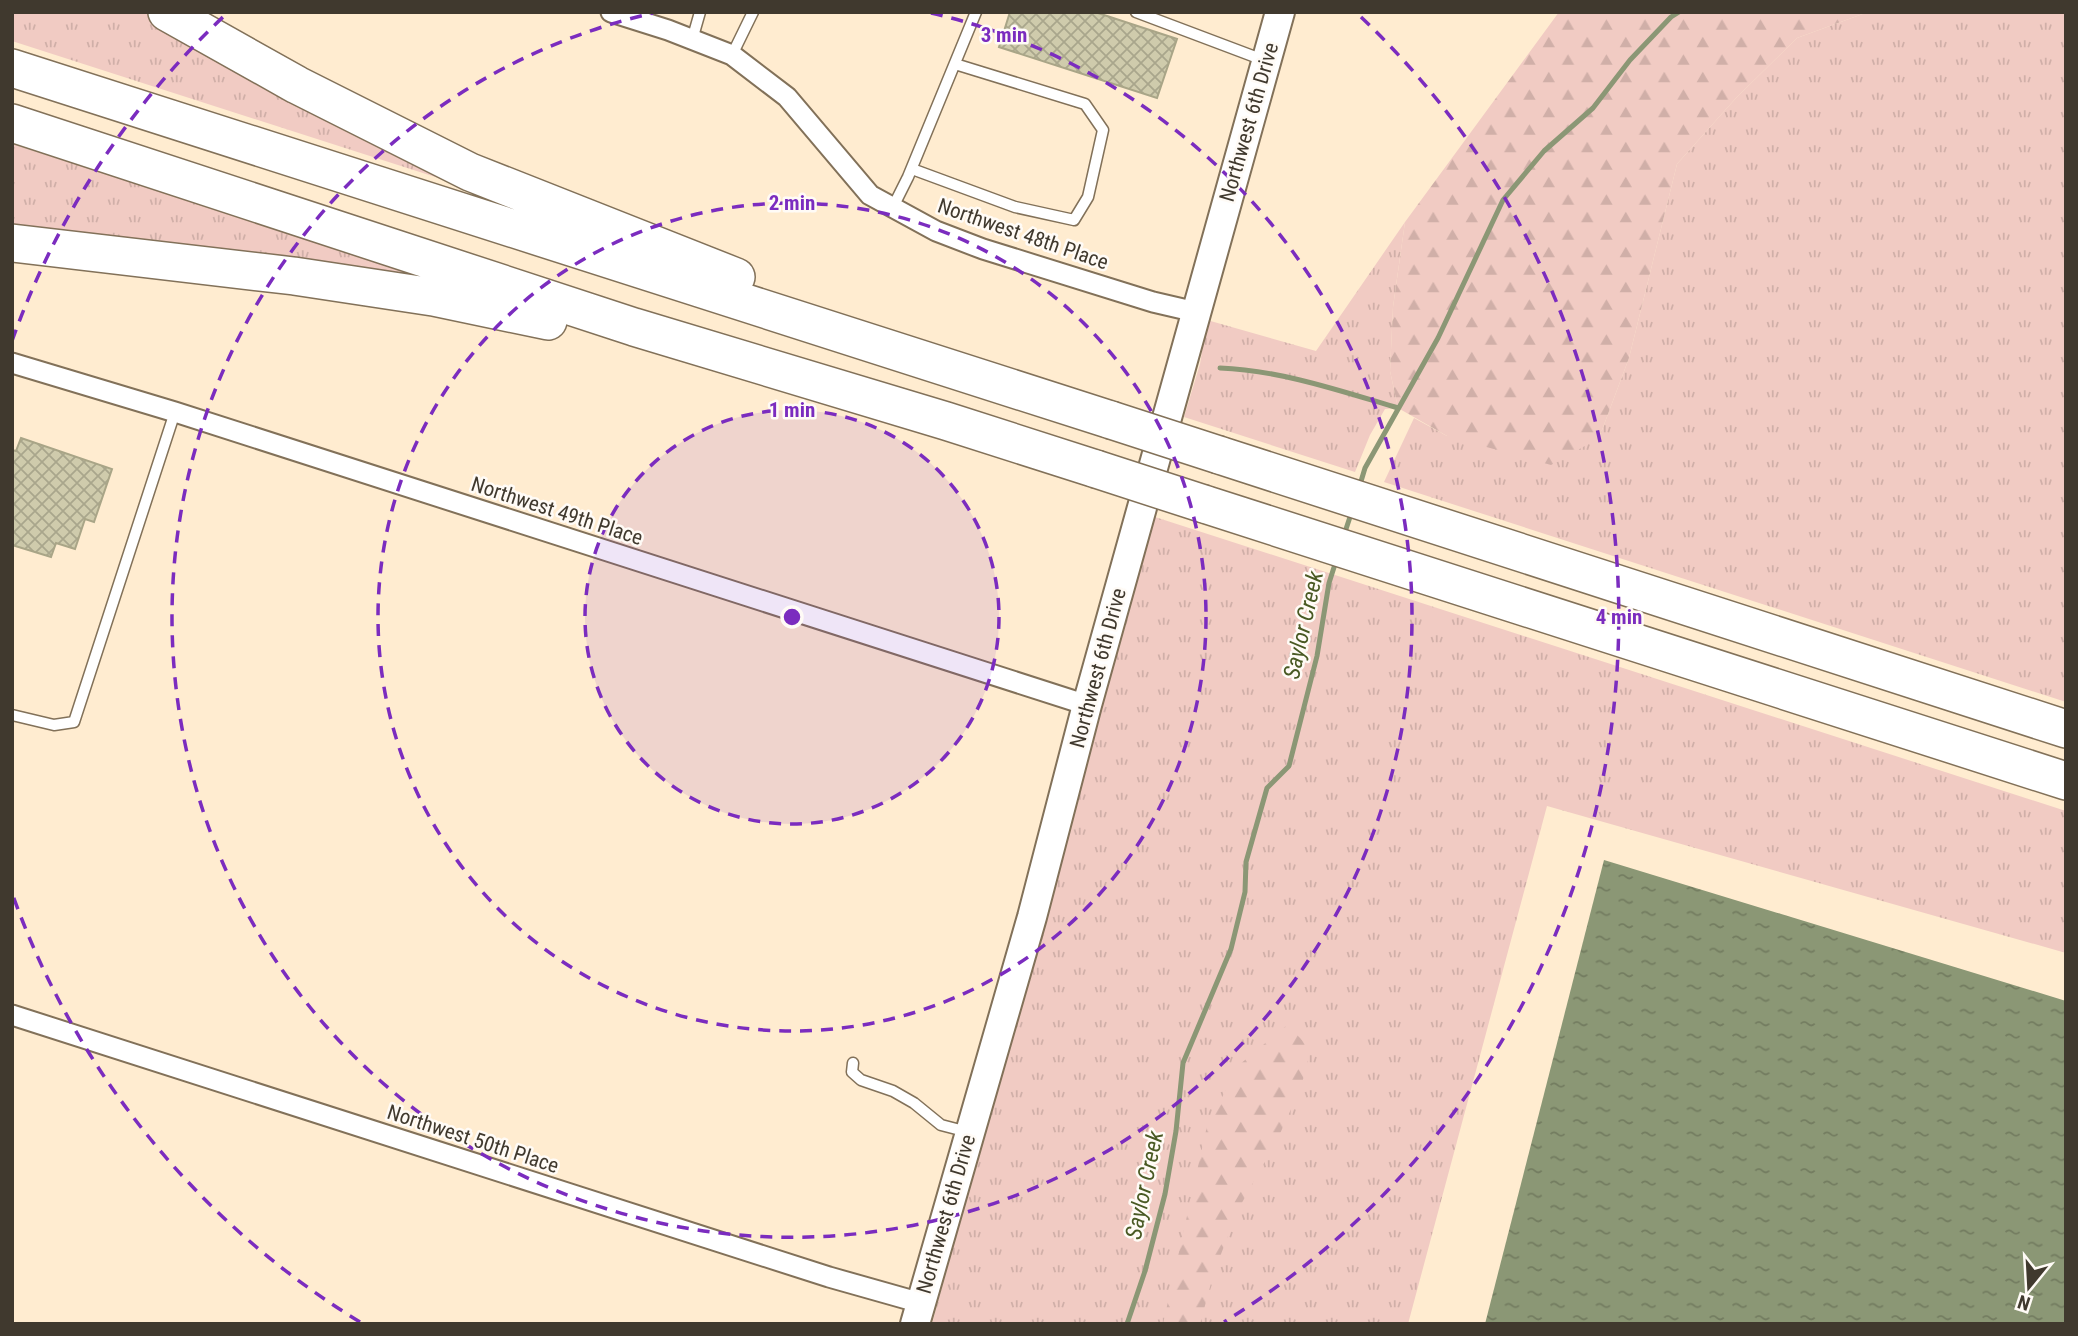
<svg xmlns="http://www.w3.org/2000/svg" width="2078" height="1336" viewBox="0 0 2078 1336" font-family="'Roboto Condensed',sans-serif">
	<style>
		.grass { fill: url(#grass-tufts) }
		.forest { fill: url(#forest-firs) }
		.water { fill: url(#water-ripples) }
		.lines { fill: none; stroke-linecap: round; stroke-linejoin: round }
		.stream { stroke: #8b9775; stroke-width: 5 }
		.building { fill: url(#building-cross-hatch); stroke: #a9a587; stroke-width: 2 }
		.lane-casing { stroke: #827159; stroke-width: 13 }
		.street-casing { stroke: #827159; stroke-width: 23 }
		.secondary-casing { stroke: #827159; stroke-width: 32 }
		.highway-casing { stroke: #827159; stroke-width: 40 }
		.lane { stroke: #fff; stroke-width: 10 }
		.street { stroke: #fff; stroke-width: 19 }
		.secondary { stroke: #fff; stroke-width: 28 }
		.highway { stroke: #fff; stroke-width: 37 }
		.highway-bridge-casing { stroke: #827159; stroke-width: 40; stroke-linecap: butt }
		.highway-bridge { stroke: #fff; stroke-width: 37 }
		.ring { fill: none; stroke: #7b2cbf; stroke-width: 3.5; stroke-dasharray: 12 9 }
		.labels { text-anchor: middle; stroke-width: 5; stroke-linejoin: round; paint-order: stroke }
		.street-label { font-size: 21px; fill: #40392e; stroke: #fffbf6 }
		.water-label { font-size: 23px; font-style: italic; fill: #495923; stroke: #fffbf6 }
		.centre { fill: #7b2cbf; stroke: #fffbf6; stroke-width: 3.5 }
		.ring-label { font-size: 21px; text-anchor: middle; font-weight: bold; fill: #7b2cbf; stroke: #fffbf6; stroke-width: 5; stroke-linejoin: round; paint-order: stroke }
	</style>
	<defs>
		<pattern id="grass-tufts" width="24" height="20" patternUnits="userSpaceOnUse" patternTransform="scale(1.75)"><rect width="24" height="20" fill="#f1cbc3"/><path d="M3 7l-1-3M5 7V3M7 7l1-3M15 17l-1-3M17 17v-4M19 17l1-3" fill="none" stroke="#d0afa8"/></pattern>
		<pattern id="forest-firs" width="22" height="20" patternUnits="userSpaceOnUse" patternTransform="scale(1.75)"><rect width="22" height="20" fill="#f1cbc3"/><path d="M5 1l3.5 6h-7zM16 11l3.5 6h-7z" fill="#d0afa8"/></pattern>
		<pattern id="water-ripples" width="26" height="14" patternUnits="userSpaceOnUse" patternTransform="scale(1.75)"><rect width="26" height="14" fill="#8b9775"/><path d="M2 4q2-2 4 0t4 0M15 11q2-2 4 0t4 0" fill="none" stroke="#737c60"/></pattern>
		<pattern id="building-cross-hatch" width="8" height="8" patternUnits="userSpaceOnUse" patternTransform="scale(1.75)"><rect width="8" height="8" fill="#cfcbac"/><path d="M0 0l8 8M0 8l8-8" fill="none" stroke="#a9a68c"/></pattern>
	</defs>
	<rect width="100%" height="100%" fill="#ffecd0"/>
	<path class="grass" d="M12 12H144L254 76 510 201 12 41Z
		M1868 12H2066V702L1384 482 1414 418 1447 436 1599 438 1629 358 1677 164 1736 98 1797 38Z
		M12 144 440 280 12 233Z
		M1405 222 1393 307 1390 371 1398 408 1385 409 1370 435 1355 472 1184 417 1200 364 1207 320 1316 351Z
		M1155 517 2066 811V953L1547 806 1408 1324H932L999 1072Z"/>
	<path class="forest" d="M1559 12H1868L1797 38 1736 98 1677 164 1629 358 1599 438 1551 465 1447 436 1398 408 1390 371 1393 307 1405 222Z
		M1287 1025 1311 1049 1301 1087 1278 1138 1239 1208 1214 1272 1200 1324H1163L1207 1126 1239 1065Z"/>
	<path class="water" d="M1604 860 2066 1001V1324H1485Z"/>
	<g class="lines">
		<path class="stream" d="M1220 368C1279 370 1341 391 1398 408
			M1359 488 1365 468 1438 338 1503 200 1544 151 1593 108 1630 60 1671 17 1679 12
			M1344 535 1352 511
			M1127 1324 1145 1271 1165 1194 1176 1131 1183 1063 1231 949 1245 892 1246 862 1267 788 1289 766 1317 656 1329 583 1336 561"/>
	</g>
	<path class="building" d="M1010 12H1095L1177 39 1157 98 999 47Z
		M21 438 112 469 94 522 85 519 75 549 56 543 51 557 12 545V450L16 451Z"/>
	<g class="lines">
		<defs>
			<path id="lane" d="M1136 12 1266 61
				M692 40 700 12
				M732 55 753 12
				M912 169 1015 207 1074 220 1088 197 1103 130 1085 104 955 64
				M893 207 908 177 976 12
				M12 715 54 725 74 722 175 412
				M853 1063 852 1072 861 1080 893 1091 914 1103 941 1125 968 1132"/>
			<path id="street" d="M611 12 668 30 732 55 787 97 870 195 936 231 983 249 1153 302 1196 312
				M12 363 175 412 1087 705
				M12 1015 829 1277 921 1303"/>
			<path id="secondary" d="M915 1324 1032 917 1087 705 1280 12"/>
			<path id="highway" d="M167 12 297 85 470 172 736 277
				M12 68 1111 420
				M12 123 634 327 946 421 1096 469
				M12 243 294 276 433 297 548 321
				M1219 455 2066 729
				M1204 504 2066 781"/>
		</defs>
		<use href="#lane" class="lane-casing"/>
		<use href="#street" class="street-casing"/>
		<use href="#secondary" class="secondary-casing"/>
		<use href="#highway" class="highway-casing"/>
		<use href="#lane" class="lane"/>
		<use href="#street" class="street"/>
		<use href="#secondary" class="secondary"/>
		<use href="#highway" class="highway"/>
		<defs>
			<path id="highway-bridge" d="M1111 420 1219 455
				M1096 469 1204 504"/>
		</defs>
		<use href="#highway-bridge" class="highway-bridge-casing"/>
		<use href="#highway-bridge" class="highway-bridge"/>
	</g>
	<circle cx="792" cy="617" r="207" fill="#7b2cbf" fill-opacity=".12"/>
	<g class="ring">
		<circle cx="792" cy="617" r="207"/>
		<circle cx="792" cy="617" r="414"/>
		<path d="M931 13A620 620 0 1 1 653 13"/>
		<path d="M360 1322A827 827 0 0 1 12 893M12 341A827 827 0 0 1 223 17M1361 17A827 827 0 0 1 1224 1322"/>
	</g>
	<g class="labels">
		<g class="street-label">
			<text transform="translate(1249 122) rotate(-74)" y="7">Northwest 6th Drive</text>
			<text transform="translate(1023 234) rotate(19)" y="7">Northwest 48th Place</text>
			<text transform="translate(557 511) rotate(18)" y="7">Northwest 49th Place</text>
			<text transform="translate(1098 668) rotate(-75)" y="7">Northwest 6th Drive</text>
			<text transform="translate(473 1139) rotate(18)" y="7">Northwest 50th Place</text>
			<text transform="translate(946 1214) rotate(-74)" y="7">Northwest 6th Drive</text>
		</g>
		<g class="water-label">
			<text transform="translate(1303 625) rotate(-77)" y="8">Saylor Creek</text>
			<text transform="translate(1144 1185) rotate(-78)" y="8">Saylor Creek</text>
		</g>
	</g>
	<circle cx="792" cy="617" r="10" class="centre"/>
	<g class="ring-label">
		<text x="1004" y="42">3 min</text>
		<text x="792" y="210">2 min</text>
		<text x="792" y="417">1 min</text>
		<text x="1619" y="624">4 min</text>
	</g>
	<rect width="2078" height="1336" fill="none" stroke="#40392e" stroke-width="28"/>
	<g transform="translate(2029 1287) rotate(198)" stroke="#fffbf6" stroke-width="5" paint-order="stroke">
	<path d="M0-5L12 26L0 18L-12 26Z" fill="#40392e"/>
	<text y="-10" font-size="19" font-weight="bold" text-anchor="middle" fill="#40392e">N</text>
	</g>
</svg>
